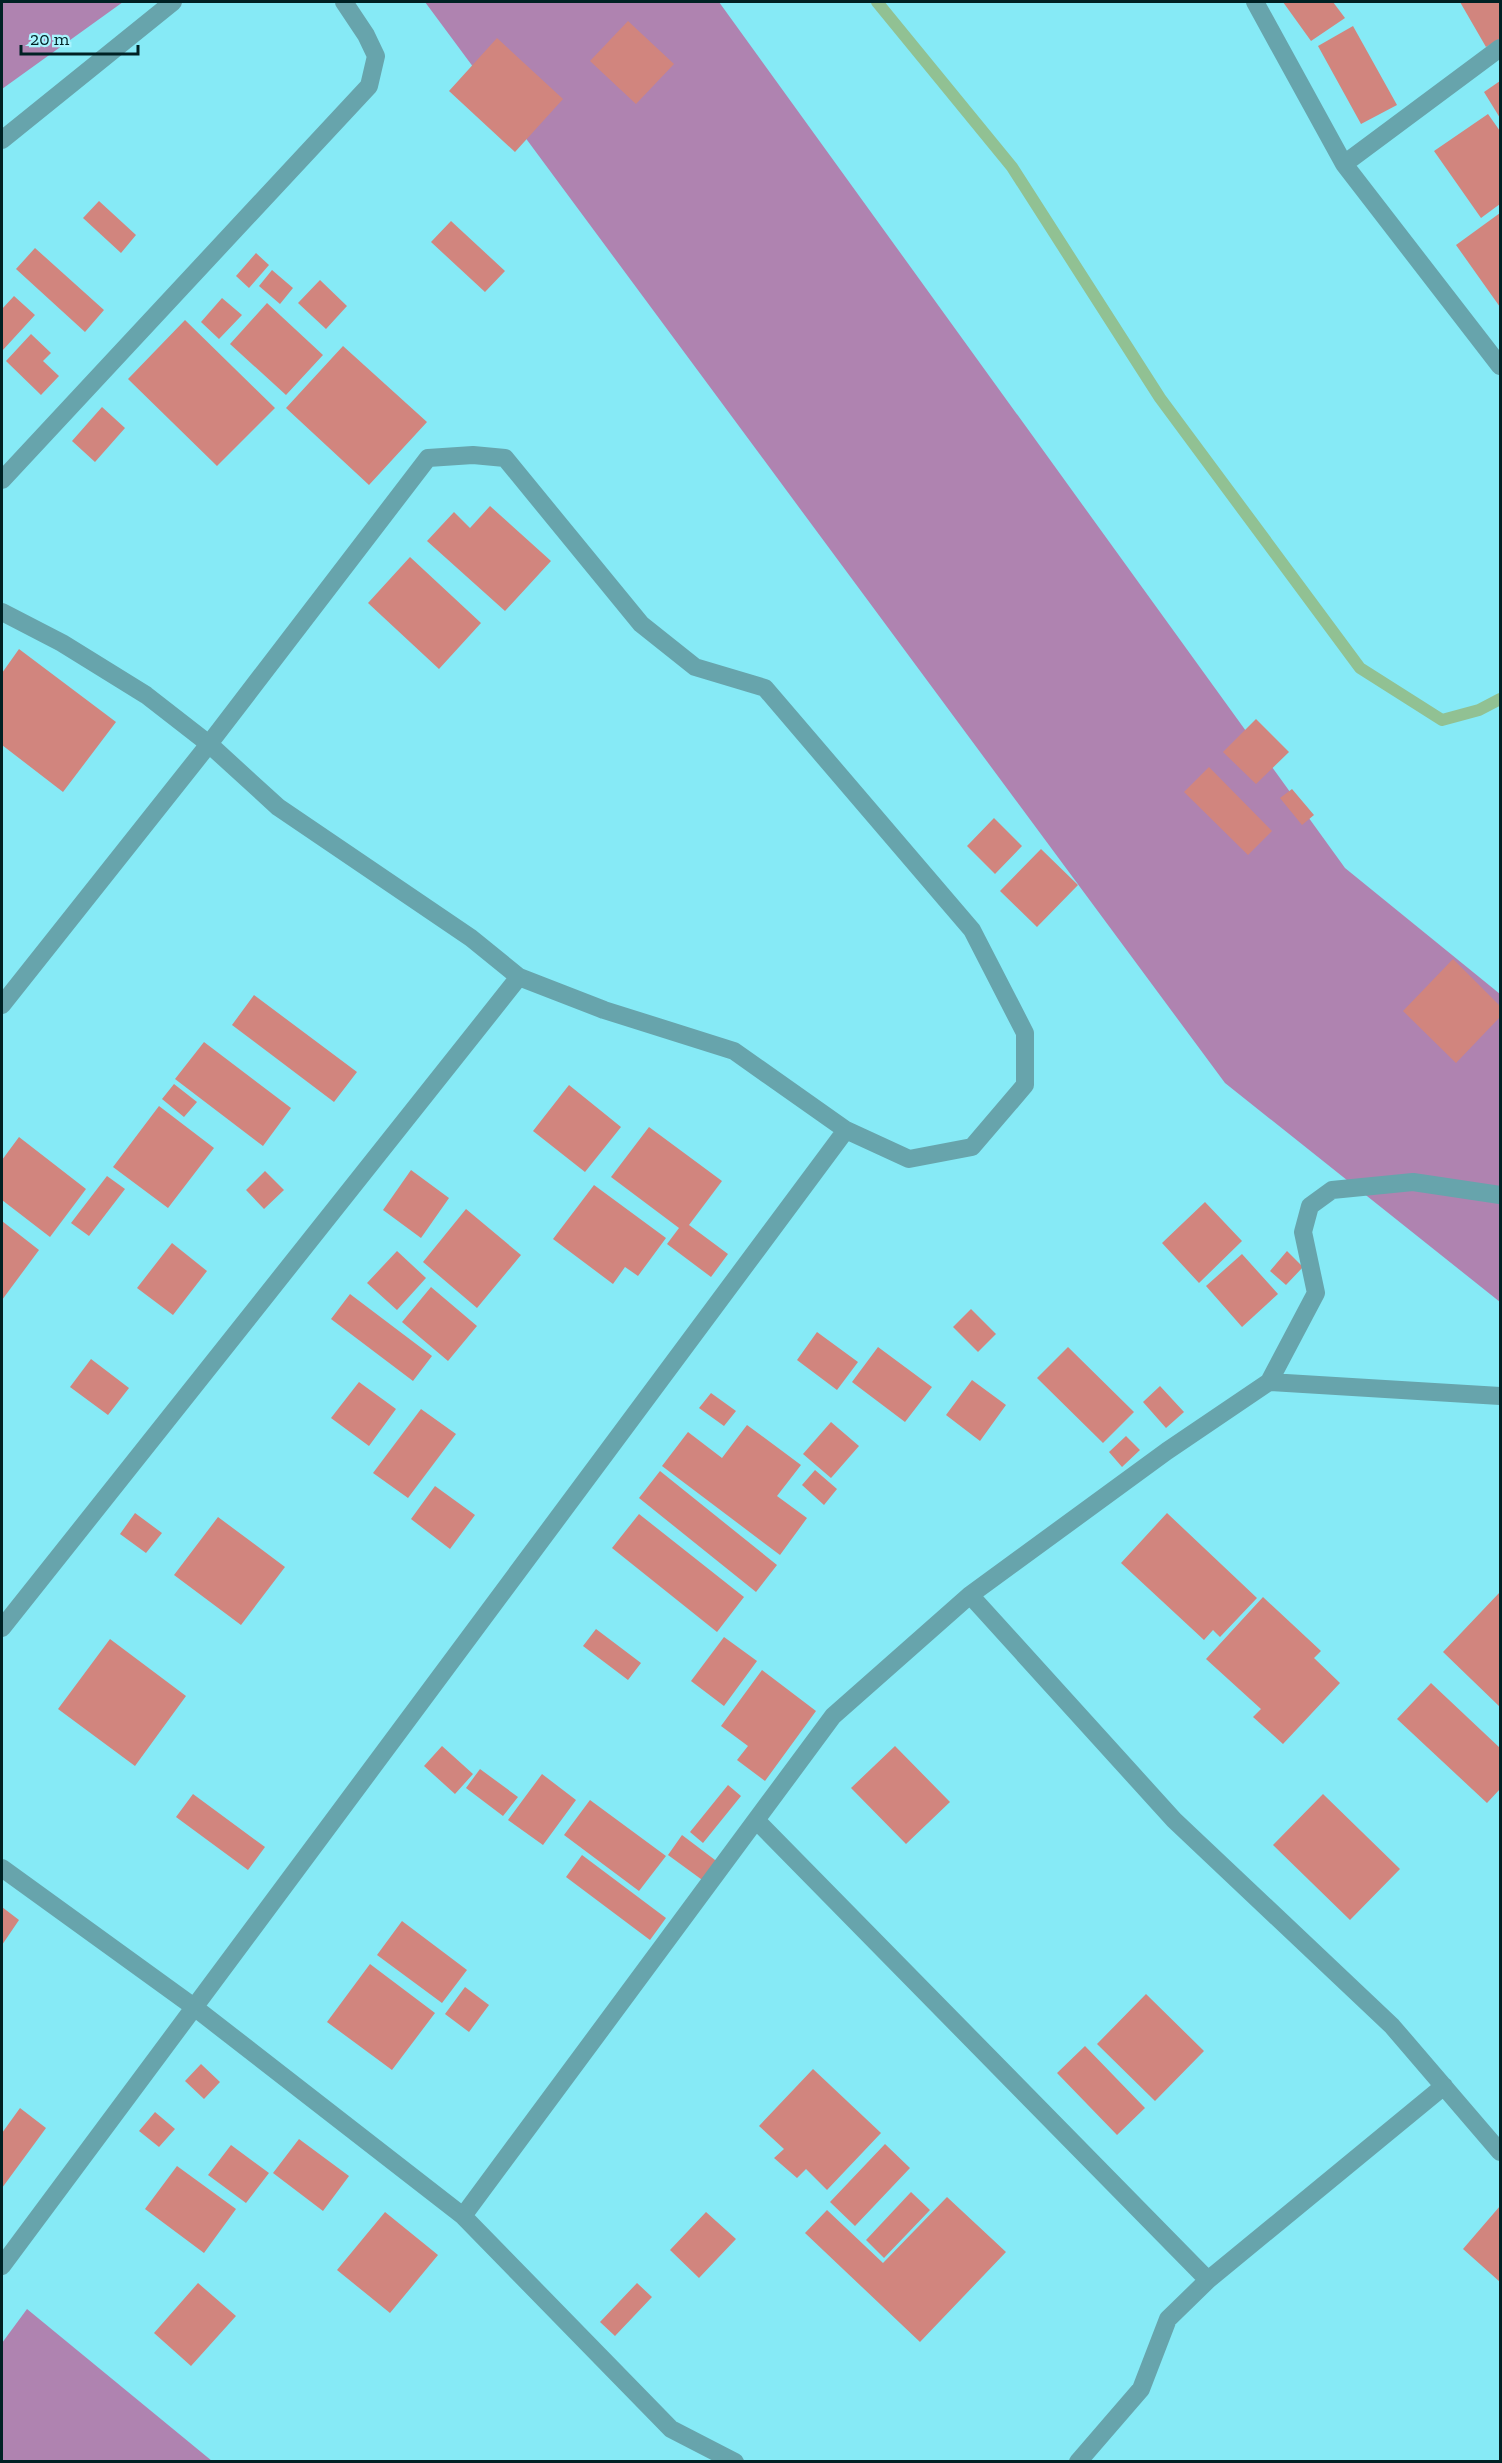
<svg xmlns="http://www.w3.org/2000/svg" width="1502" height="2463" viewBox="0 0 1502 2463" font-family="'Zilla Slab',serif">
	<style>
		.forest { fill: #af83b0 }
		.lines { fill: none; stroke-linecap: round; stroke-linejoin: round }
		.stream { stroke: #91c193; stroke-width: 12 }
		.building { fill: #d1857e }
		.minor { stroke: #67a4ac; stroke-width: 18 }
	</style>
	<rect width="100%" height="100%" fill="#86eaf6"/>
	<path class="forest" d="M2 2H123L2 89Z
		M425 2H719L1345 868 1500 994V1302L1225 1083Z
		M27 2309 212 2461H2V2343Z"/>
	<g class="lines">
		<path class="stream" d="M877 2 1012 167 1160 398 1360 668 1442 720 1479 710 1500 699"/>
	</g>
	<path class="building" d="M1283 2H1333L1345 18 1311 41Z
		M1460 2H1500V39L1486 47Z
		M628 21 674 64 636 104 590 61Z
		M1353 26 1397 105 1361 124 1318 46Z
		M497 38 563 99 515 152 449 91Z
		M1500 81V118L1484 92Z
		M1488 114 1500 131V204L1481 218 1434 151Z
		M99 201 136 235 121 253 83 218Z
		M1500 213V307L1456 245Z
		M451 221 505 271 485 292 431 242Z
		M35 248 104 310 85 332 16 269Z
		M256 253 269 265 249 288 236 276Z
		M272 270 293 288 280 304 259 286Z
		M320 280 347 306 326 329 298 303Z
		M14 296 35 315 2 351V309Z
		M222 298 242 315 219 339 201 322Z
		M267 303 323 355 286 395 230 344Z
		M185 320 275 408 217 466 128 379Z
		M31 334 51 353 43 361 59 376 41 395 6 361Z
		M343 346 427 422 369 485 286 408Z
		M102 407 125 428 95 462 72 441Z
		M490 506 551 561 505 611 427 541 454 512 470 528Z
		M410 557 481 623 439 669 368 603Z
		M19 649 116 722 63 792 2 745V673Z
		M1256 719 1289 752 1256 784 1223 752Z
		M1209 767 1272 831 1248 855 1184 792Z
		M1292 789 1314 815 1302 825 1280 798Z
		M994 818 1022 846 995 874 967 846Z
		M1041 849 1078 885 1037 927 1000 891Z
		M1453 959 1500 1006V1017L1456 1063 1403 1011Z
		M254 995 357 1072 334 1102 232 1025Z
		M204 1042 291 1108 263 1146 175 1079Z
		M174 1084 197 1102 184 1117 162 1099Z
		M569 1085 621 1127 585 1172 533 1131Z
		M159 1106 214 1148 168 1208 113 1167Z
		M649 1127 722 1181 689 1225 728 1254 711 1277 667 1244 679 1228 611 1177Z
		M19 1137 86 1189 50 1237 2 1200V1160Z
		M411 1170 449 1198 421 1238 383 1210Z
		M265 1171 284 1190 264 1209 246 1190Z
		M107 1176 125 1189 89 1236 71 1223Z
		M594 1185 666 1238 638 1276 625 1267 613 1284 553 1239Z
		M1205 1202 1242 1241 1199 1283 1162 1243Z
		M466 1209 521 1255 477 1308 423 1262Z
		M2 1221 39 1250 2 1300Z
		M172 1243 207 1271 173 1315 137 1288Z
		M397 1251 426 1278 397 1310 367 1283Z
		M1287 1251 1303 1267 1286 1285 1270 1271Z
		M1242 1254 1278 1294 1242 1327 1206 1286Z
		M431 1287 477 1326 448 1361 402 1322Z
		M350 1294 432 1356 413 1381 331 1319Z
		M971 1309 996 1334 978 1352 953 1327Z
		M817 1332 858 1362 837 1390 797 1360Z
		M878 1347 932 1387 905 1422 852 1382Z
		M1068 1347 1134 1412 1103 1443 1037 1378Z
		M91 1359 129 1388 108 1415 70 1387Z
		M972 1380 1006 1405 980 1441 946 1415Z
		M359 1382 396 1409 369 1446 331 1418Z
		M1160 1386 1184 1412 1166 1428 1143 1402Z
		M711 1393 736 1411 724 1426 699 1408Z
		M421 1409 456 1434 408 1498 373 1473Z
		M831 1422 859 1446 831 1478 803 1454Z
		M747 1425 801 1465 777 1496 807 1518 780 1555 662 1466 688 1432 722 1458Z
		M1126 1436 1140 1450 1122 1467 1109 1452Z
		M815 1470 837 1489 824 1505 802 1485Z
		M660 1471 777 1565 756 1592 639 1498Z
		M435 1486 475 1515 450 1549 411 1519Z
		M135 1513 162 1533 146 1553 120 1534Z
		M1167 1513 1257 1598 1220 1637 1213 1630 1204 1640 1121 1563Z
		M639 1514 744 1597 717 1632 612 1548Z
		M218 1517 285 1567 241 1625 174 1575Z
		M1500 1592V1707L1443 1652Z
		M1263 1597 1321 1651 1314 1658 1340 1683 1283 1744 1253 1717 1261 1709 1206 1659Z
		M596 1629 641 1663 628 1680 583 1646Z
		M724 1637 757 1661 724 1706 691 1681Z
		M110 1639 186 1696 135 1766 58 1709Z
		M762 1670 816 1711 765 1781 737 1760 748 1746 721 1726Z
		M1431 1683 1500 1748V1789L1487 1803 1397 1719Z
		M442 1746 473 1774 455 1794 424 1766Z
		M895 1746 950 1802 906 1844 851 1788Z
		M480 1769 518 1797 503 1816 466 1788Z
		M542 1774 576 1800 543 1845 508 1820Z
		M728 1785 741 1796 703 1843 690 1832Z
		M193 1794 265 1847 248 1870 176 1817Z
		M1323 1794 1400 1869 1350 1920 1273 1845Z
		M590 1800 666 1856 639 1891 564 1835Z
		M682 1835 719 1863 705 1882 668 1855Z
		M582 1855 666 1918 650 1940 566 1877Z
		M2 1907 19 1920 2 1945Z
		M402 1921 467 1970 442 2003 377 1955Z
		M370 1964 435 2013 392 2070 327 2022Z
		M465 1987 489 2005 469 2032 445 2014Z
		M1146 1994 1204 2051 1155 2101 1097 2044Z
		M1085 2046 1145 2108 1117 2135 1057 2073Z
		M201 2064 220 2082 204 2099 185 2081Z
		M813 2069 881 2133 827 2190 806 2169 797 2178 774 2158 784 2149 759 2126Z
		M20 2108 46 2128 2 2188V2133Z
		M155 2112 175 2129 159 2147 139 2131Z
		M299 2139 349 2176 323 2211 273 2173Z
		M885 2144 910 2168 855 2226 830 2202Z
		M231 2145 269 2173 246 2203 208 2175Z
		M177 2166 236 2209 204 2253 145 2209Z
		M911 2192 930 2210 884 2258 866 2240Z
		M947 2197 1006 2252 920 2342 805 2233 827 2210 883 2263Z
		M1500 2206V2282L1463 2249Z
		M385 2212 438 2255 390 2313 337 2270Z
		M706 2212 736 2239 699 2278 670 2250Z
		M198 2283 236 2316 191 2366 154 2333Z
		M637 2283 652 2297 615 2336 600 2322Z"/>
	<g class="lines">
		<path class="minor" d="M1255 2 1344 164 1500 366
			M2 140 173 2
			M1344 164 1500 48
			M2 480 369 86 376 56 366 35 344 2
			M2 612 62 643 146 695 209 744 278 807 471 938 519 977
			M2 1005 209 744 428 458 473 455 505 458 641 624 695 667 765 688 972 930 1025 1033V1085L972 1147 909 1159 846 1130 734 1051 604 1010 519 977 2 1628
			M1269 1382 1500 1396
			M970 1595 1174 1820 1392 2026 1500 2152
			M756 1820 1208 2280
			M2 1868 194 2007 463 2216 671 2429 735 2462
			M463 2216 833 1716 970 1595 1167 1451 1269 1382 1316 1293 1303 1232 1310 1206 1332 1190 1413 1182 1500 1195
			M2 2266 846 1130
			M1078 2462 1141 2389 1168 2319 1208 2280 1444 2086"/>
	</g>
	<rect width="1502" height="2463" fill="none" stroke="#002124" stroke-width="6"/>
	<path d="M21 45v9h117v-9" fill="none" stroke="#002124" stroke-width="3"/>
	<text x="30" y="45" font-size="18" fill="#002124" stroke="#a8f4fe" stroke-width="4.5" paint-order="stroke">20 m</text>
</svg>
